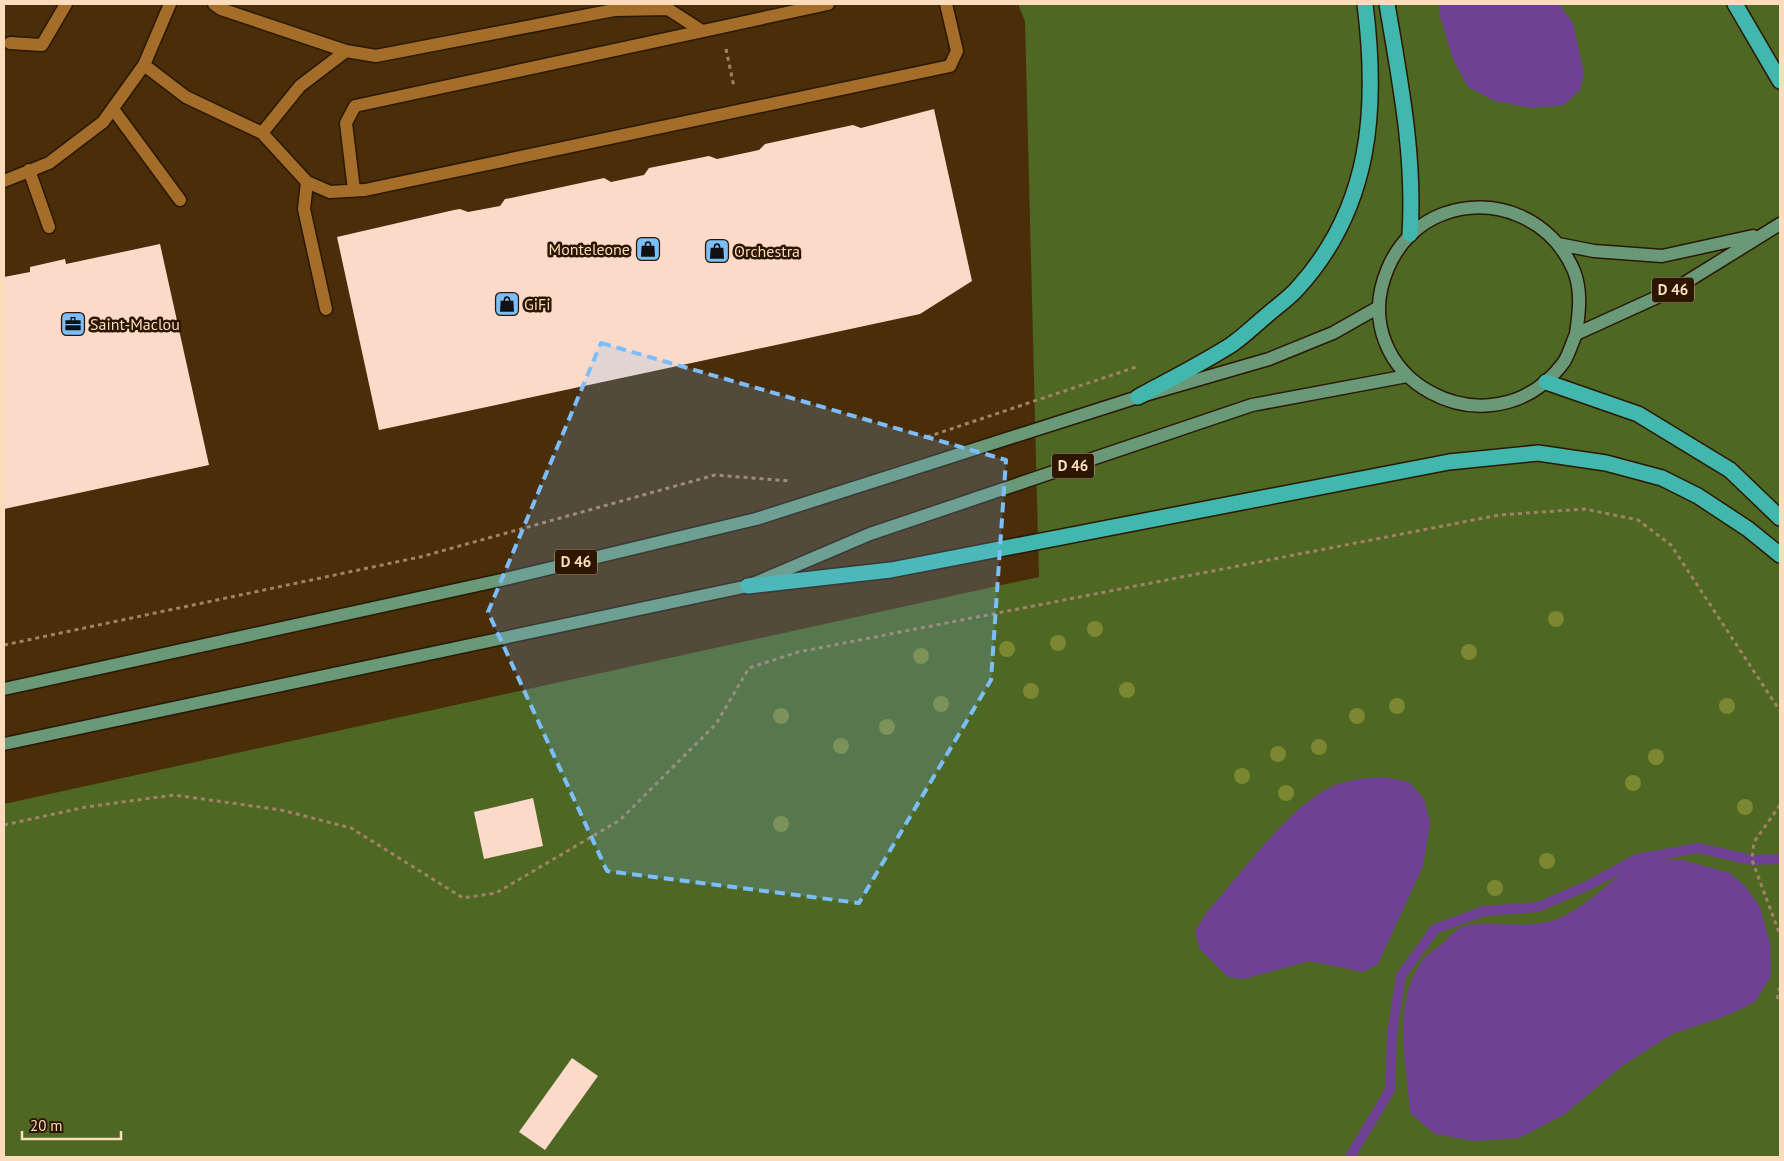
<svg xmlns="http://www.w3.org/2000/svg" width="1784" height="1161" viewBox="0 0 1784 1161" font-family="'PT Sans',sans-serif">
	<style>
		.green { fill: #4e6723 }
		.water { fill: #6e4195 }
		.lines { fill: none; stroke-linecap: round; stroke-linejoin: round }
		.stream { stroke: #6e4195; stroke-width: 10 }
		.building { fill: #fbdaca }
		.minor-casing { stroke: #2a1804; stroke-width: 15 }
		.major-casing { stroke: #2a1804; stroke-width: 15 }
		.highway-casing { stroke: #2a1804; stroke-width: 18 }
		.path { stroke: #a18362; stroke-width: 3; stroke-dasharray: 4 4; stroke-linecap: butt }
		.minor { stroke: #a56d2a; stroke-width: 12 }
		.major { stroke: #699979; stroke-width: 12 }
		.highway { stroke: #41b7ad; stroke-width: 15 }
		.tree { fill: #7c8831 }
		.marked { fill: #7cbef9; fill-opacity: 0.2; stroke: #7cbef9; stroke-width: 4; stroke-dasharray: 10 6; stroke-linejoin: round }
		.labels { text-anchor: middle; stroke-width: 5; stroke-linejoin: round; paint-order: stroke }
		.shield { fill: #2d1600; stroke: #bda184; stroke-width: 1 }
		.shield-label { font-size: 15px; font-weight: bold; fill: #fbdcbd }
		.poi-label { font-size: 16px; fill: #fbdcbd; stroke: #2d1600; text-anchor: start }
	</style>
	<rect width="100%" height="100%" fill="#4a2d09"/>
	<path class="green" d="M1018 4H1780V1157H4V804L1039 577 1025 21Z"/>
	<path class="water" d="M1439 4H1559L1573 23 1584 73 1580 90 1564 105 1531 108 1495 101 1468 87 1453 59 1440 16Z
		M1383 777 1409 782 1424 799 1430 823 1423 866 1378 964 1363 972 1309 961 1244 979 1228 977 1199 948 1195 931 1207 912C1240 875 1285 812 1327 789 1343 780 1365 778 1383 777Z
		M1637 859 1683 860 1730 873 1745 886 1760 907 1770 943 1771 976 1755 1002 1726 1016 1672 1034 1622 1066 1565 1114 1519 1138 1475 1141 1435 1134 1410 1113C1407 1064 1391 1006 1422 961 1426 955 1435 949 1442 944 1448 939 1457 927 1465 926 1500 919 1532 933 1566 915 1592 901 1615 878 1637 859Z"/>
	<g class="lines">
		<path class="stream" d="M1350 1157 1390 1090 1392 1034 1401 976 1435 929 1484 911 1538 907 1589 885 1637 859 1698 848 1752 860 1780 859"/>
	</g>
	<path class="building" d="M934 109 972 281 920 314 379 430 337 237 454 210 460 209 468 212 500 206 505 199 511 198 604 178 611 182 644 175 649 168 709 156 717 159 759 150 765 144 853 125 861 128Z
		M160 244 209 465 4 509V277L30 272V267L65 259 66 264Z
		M533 798 543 846 484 859 474 812Z
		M572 1058 598 1076 545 1150 519 1132Z"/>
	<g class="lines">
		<defs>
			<path id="minor" d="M214 4 221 9 346 51 376 56 614 10 668 9 702 31
				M10 43 42 45 66 4
				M144 65 186 97 262 133 307 182 330 192 365 190 950 66 957 51 946 4
				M113 109 180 200
				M262 133 300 86 346 51
				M29 170 49 227
				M4 181 49 163 103 122 144 65 170 4
				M307 182 304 209 326 309
				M354 190 346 123 355 106 828 4"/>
			<path id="major" d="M1558 244 1594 251 1662 256 1753 236
				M1576 334C1579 313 1582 291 1574 271 1552 219 1495 195 1443 214 1418 223 1398 244 1388 268 1341 377 1491 460 1564 362 1569 354 1572 343 1576 334L1675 289 1780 224
				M4 689 501 580 756 519 1138 397 1269 359 1333 333 1379 307
				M4 744 748 586 870 534 1252 405 1407 376"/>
			<path id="highway" d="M1387 4C1400 81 1415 156 1410 234
				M1735 4 1780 81
				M1546 382 1638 414 1730 470 1780 518
				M1138 397C1169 380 1201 364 1231 345 1243 337 1254 326 1266 316 1276 307 1288 299 1297 289 1372 207 1378 108 1365 4
				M748 586 891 570 1449 462 1538 453 1606 463 1662 478 1698 496 1748 529 1780 555"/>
		</defs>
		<use href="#minor" class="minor-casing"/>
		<use href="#major" class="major-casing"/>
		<use href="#highway" class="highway-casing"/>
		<path class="path" d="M726 49 734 87
			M927 437 1139 366
			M4 645 420 557 715 475 790 481
			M1780 805 1754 842 1752 860 1780 935
			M4 825 86 807 174 795 281 810 351 828 463 898 496 893 620 820 716 724 749 668 798 652 1499 515 1585 509 1638 520 1671 545 1780 711
			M1777 999 1780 987"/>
		<use href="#minor" class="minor"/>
		<use href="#major" class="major"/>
		<use href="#highway" class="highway"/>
	</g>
	<g class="tree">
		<circle cx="1556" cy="619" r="8"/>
		<circle cx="1095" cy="629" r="8"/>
		<circle cx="1058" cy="643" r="8"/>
		<circle cx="1007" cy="649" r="8"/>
		<circle cx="1469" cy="652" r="8"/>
		<circle cx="921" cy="656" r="8"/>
		<circle cx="1127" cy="690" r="8"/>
		<circle cx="1031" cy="691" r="8"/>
		<circle cx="941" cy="704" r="8"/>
		<circle cx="1397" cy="706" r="8"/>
		<circle cx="1727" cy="706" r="8"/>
		<circle cx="781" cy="716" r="8"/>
		<circle cx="1357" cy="716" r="8"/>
		<circle cx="887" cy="727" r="8"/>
		<circle cx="841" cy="746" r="8"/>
		<circle cx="1319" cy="747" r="8"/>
		<circle cx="1278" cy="754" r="8"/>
		<circle cx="1656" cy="757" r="8"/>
		<circle cx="1242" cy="776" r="8"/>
		<circle cx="1633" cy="783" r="8"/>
		<circle cx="1286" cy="793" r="8"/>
		<circle cx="1745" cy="807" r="8"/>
		<circle cx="781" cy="824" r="8"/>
		<circle cx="1547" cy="861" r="8"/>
		<circle cx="1495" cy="888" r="8"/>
	</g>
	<path class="marked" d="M601 343 1006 460 991 680 859 903 607 871 488 612Z"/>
	<defs>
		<symbol id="shop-square" viewBox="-11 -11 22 22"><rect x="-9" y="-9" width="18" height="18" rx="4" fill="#7cbef9" stroke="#2d1600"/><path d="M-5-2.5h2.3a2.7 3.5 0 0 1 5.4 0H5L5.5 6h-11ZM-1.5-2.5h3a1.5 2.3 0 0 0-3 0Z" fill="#111"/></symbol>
		<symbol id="office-square" viewBox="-11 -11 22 22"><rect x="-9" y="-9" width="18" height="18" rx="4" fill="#7cbef9" stroke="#2d1600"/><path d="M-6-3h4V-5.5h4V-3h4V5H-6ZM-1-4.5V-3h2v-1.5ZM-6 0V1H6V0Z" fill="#111"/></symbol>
	</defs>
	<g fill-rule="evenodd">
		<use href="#shop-square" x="634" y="235" width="28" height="28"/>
		<use href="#shop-square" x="703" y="237" width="28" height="28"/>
		<use href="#shop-square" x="493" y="290" width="28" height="28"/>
		<use href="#office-square" x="59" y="310" width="28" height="28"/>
	</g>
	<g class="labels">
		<g class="shield">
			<rect x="1652" y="277.5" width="42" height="25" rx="4"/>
			<rect x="1052" y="453.5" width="42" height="25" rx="4"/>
			<rect x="555" y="549.5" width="42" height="25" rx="4"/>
		</g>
		<g class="shield-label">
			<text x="1673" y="295">D 46</text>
			<text x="1073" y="471">D 46</text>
			<text x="576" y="567">D 46</text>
		</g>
		<g class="poi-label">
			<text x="630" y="255" text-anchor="end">Monteleone</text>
			<text x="734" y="257">Orchestra</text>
			<text x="524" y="310">GiFi</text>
			<text x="90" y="330">Saint-Maclou</text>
		</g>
	</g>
	<rect width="1784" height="1161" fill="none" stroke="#fbdcbd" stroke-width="10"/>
	<path d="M22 1131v8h99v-8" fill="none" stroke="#fbdcbd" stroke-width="2.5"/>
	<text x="30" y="1131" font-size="15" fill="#fbdcbd" stroke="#2d1600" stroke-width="4" paint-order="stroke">20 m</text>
</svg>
